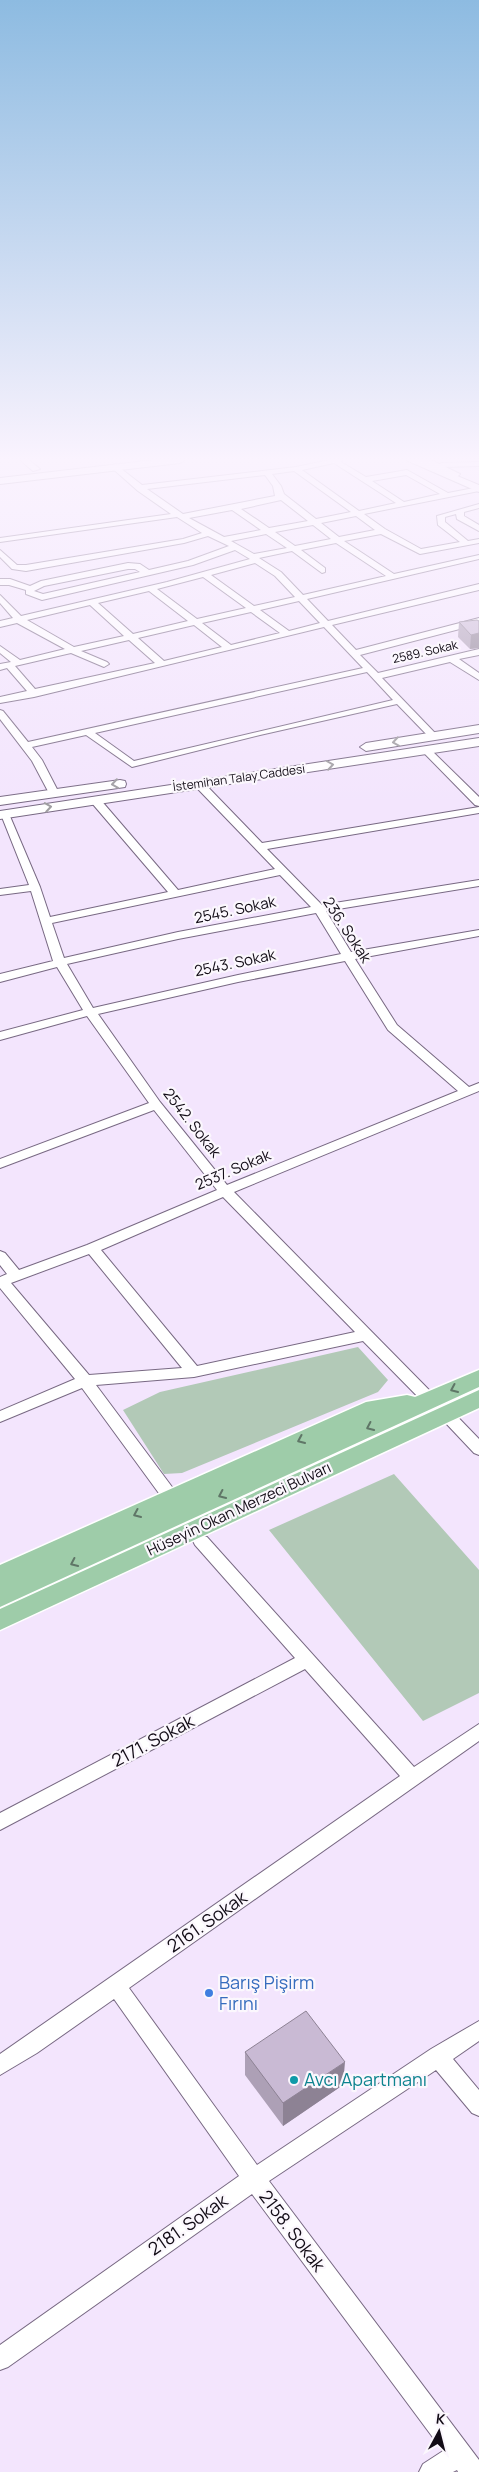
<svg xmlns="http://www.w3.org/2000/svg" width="479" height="2472" viewBox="0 0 479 2472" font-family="Manrope,sans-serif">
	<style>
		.green { fill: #b2c9b7 }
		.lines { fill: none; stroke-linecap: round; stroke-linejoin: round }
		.minor-casing { stroke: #786983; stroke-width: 2 }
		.tertiary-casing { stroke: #786983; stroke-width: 2 }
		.secondary-casing { stroke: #786983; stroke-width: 2 }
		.primary-casing { stroke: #fff; stroke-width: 3 }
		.minor { fill: #fff; fill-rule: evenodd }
		.tertiary { fill: #fff; fill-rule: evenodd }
		.secondary { fill: #fff; fill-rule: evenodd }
		.primary { fill: #9ecca9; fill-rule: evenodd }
		.wall { fill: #ada0b6 }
		.shaded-wall { fill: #8d8294 }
		.building { fill: #c9bad4; stroke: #8d8294 }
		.oneway { stroke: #a09ea2 }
		.oneway2 { stroke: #5f7667 }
		.shop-dot { fill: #3f7fe0; stroke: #fbf7fd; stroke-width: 2 }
		.culture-dot { fill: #0f9aa8; stroke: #fbf7fd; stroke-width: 2 }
		.labels { text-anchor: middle; stroke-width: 4.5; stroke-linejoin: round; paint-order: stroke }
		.far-street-label { font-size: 12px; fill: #120c16; stroke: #fbf7fd }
		.street-label { font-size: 15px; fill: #120c16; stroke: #fbf7fd }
		.near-street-label { font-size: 18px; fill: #120c16; stroke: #fbf7fd }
		.near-shop-label { font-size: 18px; fill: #366cbe; stroke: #fbf7fd; text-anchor: start }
		.near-culture-label { font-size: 18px; fill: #0d838f; stroke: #fbf7fd; text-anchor: start }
	</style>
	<rect width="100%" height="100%" fill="#f3e5fd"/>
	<path class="green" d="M358 1347 388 1380 378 1392 182 1473 164 1474 123 1410 160 1392Z
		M394 1474 479 1570V1693L423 1721 269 1530Z"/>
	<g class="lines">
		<defs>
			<path id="minor" d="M20 460H29L40 469 33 471Z
				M329 460H343L341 462 366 477 407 470 448 493 479 487V491L364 514 385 529 421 549 460 542 438 525 437 516 479 504V508L464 512V516L479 525V531L457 519 456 514 445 517V522L468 541 479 539V543L420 554 381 534 344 541 394 574 479 555V559L307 599 328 621 479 584V590L332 625 356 650 479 618V624L360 655 378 673 479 649V655L459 659 479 673V680L450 662 382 678 436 734V738H430L397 704 260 735 132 767 86 735 32 747 42 760 59 793 58 795H50L32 761 0 719V710L3 711 28 742 363 668 324 627 34 697 0 703V697L27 691 7 668 0 670V664L11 662 0 653V646L20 660 65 649 17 623 0 627V621L13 618 0 603V595L21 616 167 582 250 559 235 550 193 565 42 600 26 594V590L9 585H0V579H10L30 586 41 581 128 563 140 564 149 570 188 561 229 546 208 536 184 543 26 571 12 569 0 557V550L17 565H26L183 539 202 533 177 517 0 542V538L171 514 138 491 112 468 111 466 115 464 142 485 296 467ZM334 463 396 503 359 511 302 470ZM294 471 351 512 316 519 284 494 281 486 272 474ZM265 475 273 486 275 496 183 514 147 489ZM406 475 440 494 404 502 372 481ZM281 500 308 521 269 528 241 509ZM232 510 261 530 224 537 189 518ZM356 516 375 530 339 537 321 523ZM313 525 331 539 295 546 275 532ZM266 534 287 548 254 554 231 541ZM336 543 386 576 303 595 281 572 259 558 292 551 322 573 325 572V568L301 550ZM255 563 275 576 295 597 254 606 211 575ZM128 569H135L140 572 43 594 34 591 44 586ZM203 577 246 608 197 619 157 589ZM149 591 188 621 133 634 98 603ZM299 601 320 623 289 631 260 610ZM90 605 124 636 74 647 27 620ZM251 612 280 633 231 645 202 623ZM194 625 222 647 164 661 138 638ZM129 640 155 663 35 689 15 666 71 653 104 667 109 664 107 662 81 651ZM367 672 393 700 134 761 95 733Z
				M479 462V466L442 467 438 465 442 463Z
				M426 747 429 748 479 797V806L475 805 423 752 421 750Z
				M199 781 203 782 262 843 479 807V813L267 849 322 905 479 880V886L326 911 351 952 479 930V936L355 959 397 1025 469 1087 479 1083V1091L234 1192 435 1396 438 1400 435 1404H425L363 1341 194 1377 96 1385 178 1495 180 1499 178 1503 172 1505 166 1503 82 1388 0 1422V1411L75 1379 0 1288V1277L7 1274 0 1265V1251L5 1253 19 1270 87 1245 217 1190 154 1110 0 1168V1159L149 1103 87 1016 0 1040V1032L83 1010 57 967 0 982V974L53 961 31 891 0 895V889L29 885 0 812 4 811 9 814 40 887 50 917 168 892 91 802 90 800 95 797 99 798 178 890 275 869 195 786V782ZM280 875 311 907 178 932 64 958 52 923ZM316 913 341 954 238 975 93 1008 67 964 178 939ZM345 961 388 1030 458 1091 227 1185 160 1102 98 1014 238 982ZM223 1197 355 1332 197 1366 101 1250ZM89 1254 182 1368 89 1375 11 1283Z
				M445 1408 450 1409 479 1439V1455L474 1453 440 1417 437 1413 440 1409Z
				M201 1535 207 1537 414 1767 479 1724V1741L129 1988 257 2165 431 2049 479 2021V2041L453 2059 479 2090V2116L472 2113 436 2070 269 2181 479 2460V2472H458L457 2470 453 2472H419L423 2464 443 2451 252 2194 8 2367 0 2370V2345L239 2176 114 1999 37 2053 0 2075V2054L400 1776 305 1669 0 1830V1813L295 1658 195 1545 193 1541 195 1537Z"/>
			<path id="tertiary" d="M406 460H419L479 485V492Z
				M479 725V733L366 751 360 747 366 743Z
				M479 738V746L0 819V811Z
				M120 780 125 781 126 784 125 787 0 805V797Z"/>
			<path id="secondary" d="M154 460H185L180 463 0 484V478Z
				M417 460H431L460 474 458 476H450Z"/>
			<path id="primary" d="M479 1370V1387L0 1607V1565L366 1402 407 1395 415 1397Z
				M479 1390V1408L0 1630V1609Z"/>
		</defs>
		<use href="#minor" class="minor-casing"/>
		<use href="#tertiary" class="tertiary-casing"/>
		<use href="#secondary" class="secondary-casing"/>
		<use href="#primary" class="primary-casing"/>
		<use href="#minor" class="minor"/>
		<use href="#tertiary" class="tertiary"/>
		<use href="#secondary" class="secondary"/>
		<use href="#primary" class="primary"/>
	</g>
	<path class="wall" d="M479 621V648L470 649 458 637 459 622Z
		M245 2052 343 2085 283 2126 245 2075Z"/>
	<path class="shaded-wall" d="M479 633V648L470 649 471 635Z
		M345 2062 343 2085 283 2126V2103Z"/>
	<path class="building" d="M477 620 479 621V633L471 635 459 622Z
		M306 2011 345 2062 283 2103 245 2052Z"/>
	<defs><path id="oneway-chevron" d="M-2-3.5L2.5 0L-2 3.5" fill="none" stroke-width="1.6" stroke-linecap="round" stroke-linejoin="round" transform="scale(1.25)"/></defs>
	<g class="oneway">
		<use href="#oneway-chevron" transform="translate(396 742) rotate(171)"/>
		<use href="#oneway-chevron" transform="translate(330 765) rotate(-8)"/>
		<use href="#oneway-chevron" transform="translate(115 784) rotate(172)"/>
		<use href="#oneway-chevron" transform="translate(48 807) rotate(-9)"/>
	</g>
	<g class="oneway2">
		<use href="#oneway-chevron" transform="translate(454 1389) rotate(156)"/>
		<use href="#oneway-chevron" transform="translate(370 1427) rotate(155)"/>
		<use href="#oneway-chevron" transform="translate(301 1440) rotate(156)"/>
		<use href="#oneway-chevron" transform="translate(222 1495) rotate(155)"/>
		<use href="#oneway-chevron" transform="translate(137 1514) rotate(156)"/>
		<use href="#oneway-chevron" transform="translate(74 1563) rotate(155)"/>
	</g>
	<linearGradient id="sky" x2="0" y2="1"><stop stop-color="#8dbbe1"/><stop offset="0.57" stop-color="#faf3fe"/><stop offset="1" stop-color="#faf3fe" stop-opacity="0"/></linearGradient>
	<rect width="479" height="806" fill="url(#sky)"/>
	<circle class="shop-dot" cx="209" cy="1993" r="5"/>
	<circle class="culture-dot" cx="294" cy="2080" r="5"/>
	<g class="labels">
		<g class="far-street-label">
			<text transform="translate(425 652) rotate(-13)" y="4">2589. Sokak</text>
			<text transform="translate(239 778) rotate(-8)" y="4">İstemihan Talay Caddesi</text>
		</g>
		<g class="street-label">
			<text transform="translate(235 910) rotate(-12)" y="5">2545. Sokak</text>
			<text transform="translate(347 930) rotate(57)" y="5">236. Sokak</text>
			<text transform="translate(235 963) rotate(-12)" y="5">2543. Sokak</text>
			<text transform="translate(192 1123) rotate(52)" y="5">2542. Sokak</text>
			<text transform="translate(233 1170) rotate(-23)" y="5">2537. Sokak</text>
			<text transform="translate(239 1509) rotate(-25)" y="5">Hüseyin Okan Merzeci Bulvarı</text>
		</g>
		<g class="near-street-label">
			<text transform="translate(153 1741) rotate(-28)" y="6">2171. Sokak</text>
			<text transform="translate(207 1922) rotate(-35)" y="6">2161. Sokak</text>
			<text transform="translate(188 2225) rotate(-35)" y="6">2181. Sokak</text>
			<text transform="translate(292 2231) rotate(53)" y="6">2158. Sokak</text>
		</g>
		<g class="near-shop-label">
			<text x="219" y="1989">Barış Pişirm<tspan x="219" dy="21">Fırını</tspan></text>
		</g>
		<g class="near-culture-label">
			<text x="304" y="2086">Avcı Apartmanı</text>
		</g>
	</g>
	<g transform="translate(439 2432) rotate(7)" stroke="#fbf7fd" stroke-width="4" paint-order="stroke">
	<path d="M0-4L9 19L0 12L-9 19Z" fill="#120c16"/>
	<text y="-8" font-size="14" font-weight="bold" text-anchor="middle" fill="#120c16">K</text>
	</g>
</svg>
